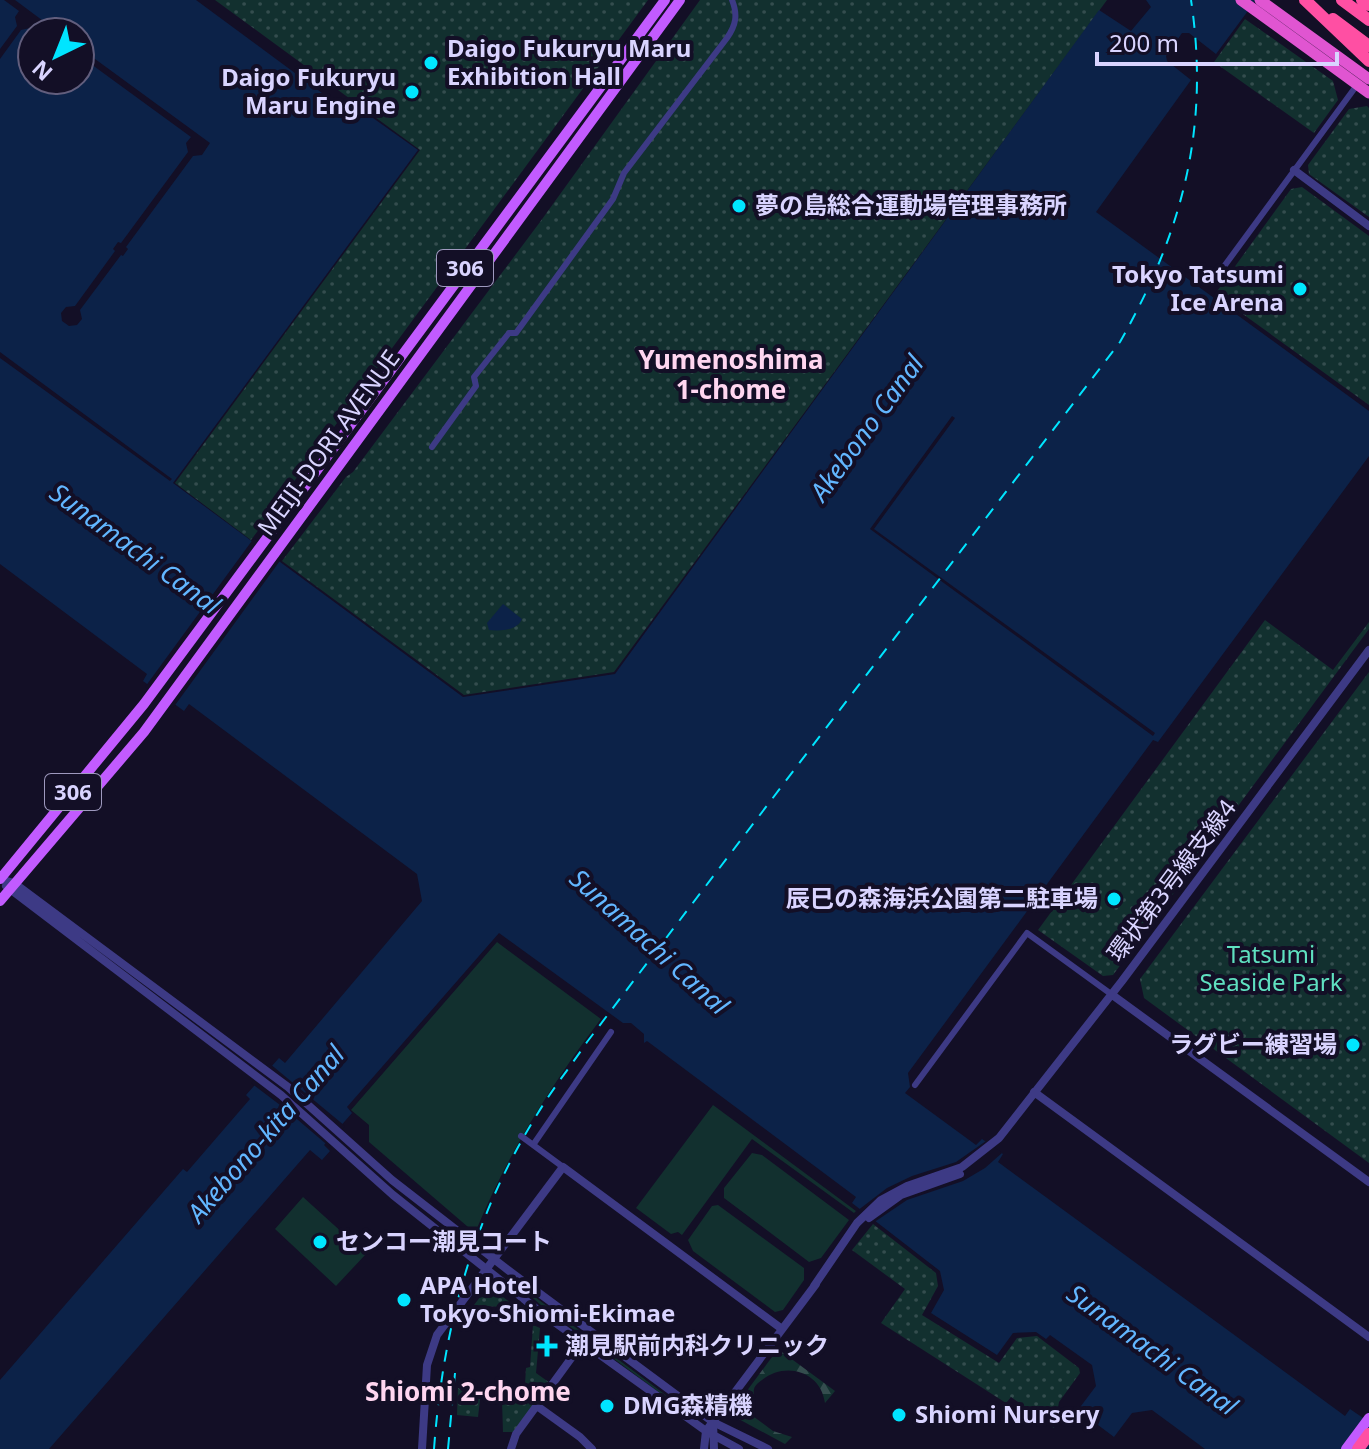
<svg xmlns="http://www.w3.org/2000/svg" width="1369" height="1449" viewBox="0 0 1369 1449" font-family="'Noto Sans','Noto Sans JP',sans-serif">
	<style>
		.green { fill: #12302f }
		.forest { fill: url(#forest-firs) }
		.park { fill: url(#park-dots) }
		.water { fill: #0c2248; fill-rule: evenodd }
		.pier { fill: #130f26 }
		.lines { fill: none; stroke-linecap: round; stroke-linejoin: round }
		.minor { stroke: #3d3a85; stroke-width: 6 }
		.tertiary { stroke: #3d3a85; stroke-width: 8 }
		.primary { stroke: #c25bff; stroke-width: 10 }
		.trunk { stroke: #e055d1; stroke-width: 11 }
		.motorway { stroke: #ff4fa3; stroke-width: 12 }
		.rail { stroke: #00e5ff; stroke-width: 2; stroke-dasharray: 12 10; stroke-linecap: butt }
		.poi-dot { fill: #00e5ff; stroke: #130f26; stroke-width: 3 }
		.labels { text-anchor: middle; stroke-width: 8; stroke-linejoin: round; paint-order: stroke }
		.shield { fill: #130f26; stroke: #9e99be; stroke-width: 2 }
		.shield-label { font-size: 22px; font-weight: bold; fill: #d9d4ff }
		.poi-label { font-size: 24px; font-weight: bold; fill: #d9d4ff; stroke: #130f26; text-anchor: start }
		.street-label { font-size: 24px; fill: #d9d4ff; stroke: #130f26 }
		.park-label { font-size: 24px; fill: #5fe0c0; stroke: #130f26 }
		.neighbourhood-label { font-size: 26px; font-weight: bold; fill: #ffd6f0; stroke: #130f26 }
		.water-label { font-size: 26px; font-style: italic; fill: #62b6ff; stroke: #130f26 }
	</style>
	<defs>
		<pattern id="forest-firs" width="22" height="20" patternUnits="userSpaceOnUse" patternTransform="scale(2)"><rect width="22" height="20" fill="#12302f"/><path d="M5 1l3.5 6h-7zM16 11l3.5 6h-7z" fill="#344d4e"/></pattern>
		<pattern id="park-dots" width="8" height="8" patternUnits="userSpaceOnUse" patternTransform="scale(2)"><rect width="8" height="8" fill="#12302f"/><path d="M2 2h.1M6 6h.1" fill="none" stroke="#344d4e" stroke-width="1.8" stroke-linecap="round"/></pattern>
	</defs>
	<rect width="100%" height="100%" fill="#130f26"/>
	<path class="green" d="M497 942 601 1019C550 1086 507 1155 475 1233L369 1142V1125L351 1110Z
		M713 1105 856 1211 854 1213 752 1139 682 1235 678 1232 671 1234 636 1208Z
		M752 1153 762 1155 849 1220 821 1258 809 1262 724 1198V1188Z
		M303 1197 366 1254 336 1286 275 1229Z
		M718 1205 804 1268V1280L783 1310 775 1312 693 1251 688 1240 712 1206Z
		M511 1279 687 1411 686 1412 542 1306Z"/>
	<path class="forest" d="M778 1349 835 1391 825 1403C821 1371 785 1361 762 1380 759 1382 755 1385 754 1389 753 1393 755 1397 754 1401L746 1408 732 1411Z
		M740 1414H750L773 1431 792 1437 785 1444 735 1417Z"/>
	<path class="park" d="M215 0H648L251 540 175 483 420 150Z
		M700 0H1107L614 672 464 695 282 561 346 477 353 472 540 222Z
		M1245 19 1333 81 1338 100 1314 133 1214 62Z
		M1367 106 1369 108V217L1309 174 1308 165 1349 109Z
		M1302 187 1369 236V405L1215 294 1291 189Z
		M1265 620 1333 670 1369 622V629L1113 975 1103 976 1038 930Z
		M1369 672V1163L1144 998 1140 979Z
		M873 1224 936 1273 938 1286 922 1315 999 1363 1017 1338 1037 1336 1079 1368 1080 1373 1059 1402 1054 1428 1011 1397 1006 1403 881 1323 905 1289 852 1250Z
		M495 1291 534 1320 514 1317V1308L474 1305 484 1292Z
		M533 1325 540 1328 536 1373 550 1383 515 1432H503L502 1400 524 1401 526 1368 530 1367Z
		M458 1388 481 1391 478 1417 457 1415Z"/>
	<path class="water" d="M0 0H196L326 96 320 104 337 117 349 101 418 150 173 483 463 697 615 674 1099 10 1131 31 1151 7 1146 0H1256L1216 54 1189 33H1182L1166 56 1167 61 1191 80 1096 212 1369 411V456L1158 742 1153 740 908 1073 910 1087 905 1093 976 1145 982 1139 1003 1154 998 1162 1345 1416 1350 1409 1369 1422V1449H1205L1152 1410 1132 1413 1114 1437 1078 1410 1096 1386 1092 1365 1050 1335 1046 1339 1036 1332 1013 1333 997 1355 931 1313 944 1290 940 1271 852 1203 856 1197 647 1041 644 1043V1034L631 1023H623L499 933 347 1107 352 1113 324 1145 330 1151 322 1160 310 1150 49 1449H0V1380L183 1169 187 1172 250 1099 246 1095 279 1058 285 1063 422 901 417 874 189 704 184 711 143 681 147 674 0 564ZM32 32H80V80H32Z
		M503 604 522 619C517 631 500 631 489 630L487 623Z"/>
	<path class="pier" d="M4 0H15L58 32H48L35 23 30 28 21 30 0 59V49L17 26 15 17 19 11Z
		M80 48 210 143 202 155 193 156 126 247 128 249 123 256 121 255 80 310 82 319 77 325 69 326 62 321 61 313 66 307 75 306 115 251 113 249 118 242 121 243 188 152 186 143 191 137 80 56Z
		M0 352 172 479 170 481 0 358Z
		M952 416 955 418 874 529 1155 733 1153 736 870 529Z
		M254 538 282 558 173 708 145 687Z
		M269 1063 345 1126 329 1144 332 1149 284 1108 251 1083Z
		M986 1141 1002 1153 985 1168 963 1181 907 1200 873 1223 857 1211 887 1188 912 1176 956 1162Z"/>
	<g class="lines">
		<path class="minor" d="M1217 276 1357 85
			M432 447 476 386 474 377 509 333H516L613 199 624 173 727 38C736 25 738 15 732 0
			M915 1085 1027 933 1111 994
			M521 1136 563 1167
			M533 1145 611 1032"/>
		<path class="tertiary" d="M1294 170 1369 226
			M0 879 14 883 288 1087 392 1180 508 1270 713 1422 768 1449
			M6 886 281 1095 393 1195 539 1311 706 1431 739 1449
			M1111 994 1369 1182
			M1034 1092 1369 1337
			M869 1218 901 1195 960 1174
			M814 1286 857 1223 881 1200 907 1186 962 1167 999 1138 1122 981 1369 650
			M537 1406 580 1437 592 1449
			M713 1422 714 1449
			M422 1449 427 1365 437 1335 563 1167 782 1329
			M511 1449 516 1434 583 1342
			M704 1449 706 1431 816 1284"/>
		<path class="primary" d="M0 879 144 704 665 0
			M0 901 144 732 680 0
			M1346 1449 1369 1418"/>
		<path class="trunk" d="M1241 0 1369 93
			M1260 0 1369 79"/>
		<path class="motorway" d="M1305 0 1369 61
			M1342 0 1369 20
			M1362 0 1369 5
			M1333 19 1369 46
			M1358 1449 1369 1434"/>
		<path class="rail" d="M434 1449C443 1327 473 1217 538 1113 553 1088 571 1066 587 1042L1120 342C1183 231 1210 127 1191 0
			M448 1449 455 1373"/>
	</g>
	<g class="poi-dot">
		<circle cx="431" cy="63" r="8"/>
		<circle cx="412" cy="92" r="8"/>
		<circle cx="739" cy="206" r="8"/>
		<circle cx="1300" cy="289" r="8"/>
		<circle cx="1114" cy="899" r="8"/>
		<circle cx="1353" cy="1045" r="8"/>
		<circle cx="320" cy="1242" r="8"/>
		<circle cx="404" cy="1300" r="8"/>
		<path d="M543 1334h8v8h8v8h-8v8h-8v-8h-8v-8h8z"/>
		<circle cx="607" cy="1406" r="8"/>
		<circle cx="899" cy="1415" r="8"/>
	</g>
	<g class="labels">
		<g class="shield">
			<rect x="437" y="250" width="56" height="36" rx="6"/>
			<rect x="45" y="774" width="56" height="36" rx="6"/>
		</g>
		<g class="shield-label">
			<text x="465" y="276">306</text>
			<text x="73" y="800">306</text>
		</g>
		<g class="poi-label">
			<text x="447" y="57">Daigo Fukuryu Maru<tspan x="447" dy="28">Exhibition Hall</tspan></text>
			<text x="396" y="86" text-anchor="end">Daigo Fukuryu<tspan x="396" dy="28">Maru Engine</tspan></text>
			<text x="755" y="214">夢の島総合運動場管理事務所</text>
			<text x="1284" y="283" text-anchor="end">Tokyo Tatsumi<tspan x="1284" dy="28">Ice Arena</tspan></text>
			<text x="1098" y="907" text-anchor="end">辰巳の森海浜公園第二駐車場</text>
			<text x="1337" y="1053" text-anchor="end">ラグビー練習場</text>
			<text x="336" y="1250">センコー潮見コート</text>
			<text x="420" y="1294">APA Hotel<tspan x="420" dy="28">Tokyo-Shiomi-Ekimae</tspan></text>
			<text x="565" y="1354">潮見駅前内科クリニック</text>
			<text x="623" y="1414">DMG森精機</text>
			<text x="915" y="1423">Shiomi Nursery</text>
		</g>
		<g class="street-label">
			<text transform="translate(329 443) rotate(-54)" y="8">MEIJI-DORI AVENUE</text>
			<text transform="translate(1172 881) rotate(-53)" y="8">環状第3号線支線4</text>
		</g>
		<g class="park-label">
			<text x="1271" y="963">Tatsumi<tspan x="1271" dy="28">Seaside Park</tspan></text>
		</g>
		<g class="neighbourhood-label">
			<text x="731" y="369">Yumenoshima<tspan x="731" dy="30">1-chome</tspan></text>
			<text x="468" y="1401">Shiomi 2-chome</text>
		</g>
		<g class="water-label">
			<text transform="translate(867 428) rotate(-54)" y="9">Akebono Canal</text>
			<text transform="translate(135 549) rotate(36)" y="9">Sunamachi Canal</text>
			<text transform="translate(649 942) rotate(42)" y="9">Sunamachi Canal</text>
			<text transform="translate(266 1134) rotate(-49)" y="9">Akebono-kita Canal</text>
			<text transform="translate(1152 1350) rotate(36)" y="9">Sunamachi Canal</text>
		</g>
	</g>
	<g transform="translate(56 56) rotate(223)"><circle r="38" fill="#130f26" stroke="#625e7d" stroke-width="2"/>
	<path d="M0-6L14 30L0 20L-14 30Z" fill="#00e5ff"/>
	<text y="-12" font-size="22" font-weight="bold" text-anchor="middle" fill="#d9d4ff">N</text>
	</g>
	<path d="M1097 52v12h240v-12" fill="none" stroke="#d9d4ff" stroke-width="4"/>
	<text x="1109" y="52" font-size="24" fill="#d9d4ff" stroke="#130f26" stroke-width="6" paint-order="stroke">200 m</text>
</svg>
